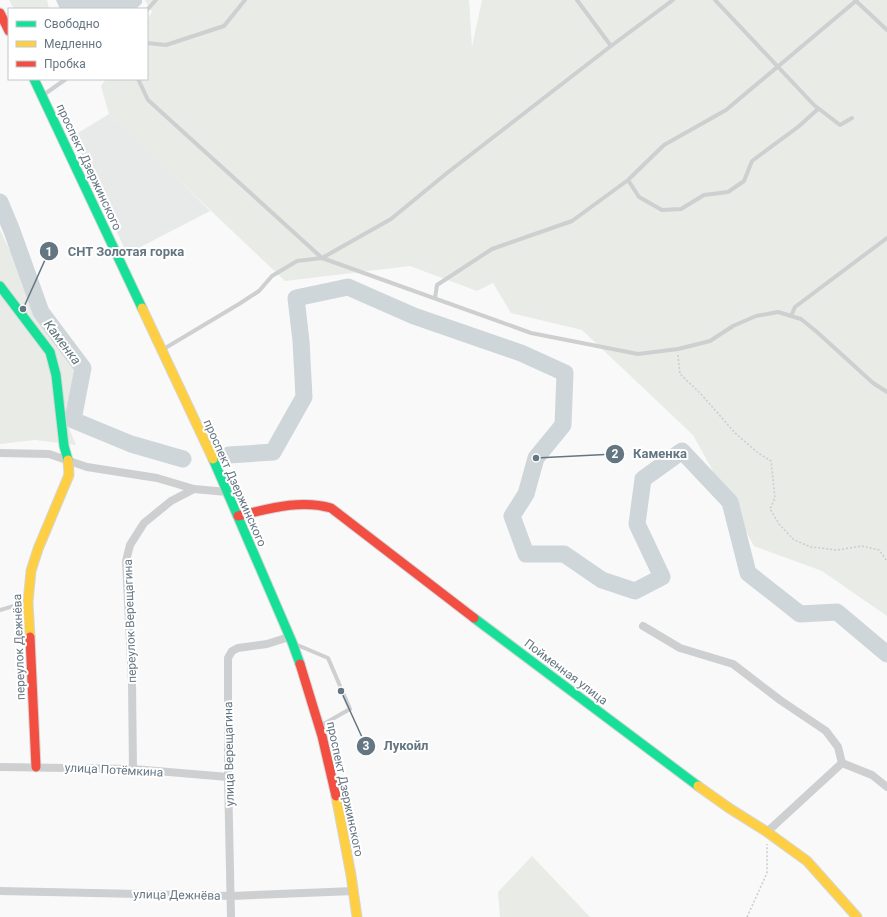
<svg xmlns="http://www.w3.org/2000/svg" width="887" height="917" viewBox="0 0 887 917" font-family="Roboto,sans-serif">
	<style>
		.built { fill: #e8e9e9 }
		.green { fill: #e8ebe6 }
		.water { fill: #ced6d9 }
		.lines { fill: none; stroke-linecap: round; stroke-linejoin: round }
		.river { stroke: #ced6d9; stroke-width: 17 }
		.fast-casing { stroke: #d5d6d7; stroke-width: 11 }
		.slow-casing { stroke: #d5d6d7; stroke-width: 11 }
		.jam-casing { stroke: #d5d6d7; stroke-width: 11 }
		.path { stroke: #cbcccd; stroke-width: 1.5; stroke-dasharray: 2 2; stroke-linecap: butt }
		.lane { stroke: #cecfd0; stroke-width: 4 }
		.street { stroke: #cecfd0; stroke-width: 8 }
		.fast { stroke: #16e098; stroke-width: 9 }
		.slow { stroke: #ffcf43; stroke-width: 9 }
		.jam { stroke: #f24e42; stroke-width: 9 }
		.labels { text-anchor: middle; stroke-width: 4; stroke-linejoin: round; paint-order: stroke }
		.street-label { font-size: 12px; fill: #657683; stroke: #fff }
		.water-label { font-size: 13px; font-style: italic; fill: #60757c; stroke: #fff }
		.leader { fill: none; stroke: #657683; stroke-width: 1.5 }
		.callout-dot { fill: #657683; stroke: #fff; stroke-width: 1.5 }
		.mark-label { font-size: 12px; text-anchor: middle; font-weight: bold; fill: #fff }
		.callout-label { font-size: 13px; text-anchor: middle; font-weight: bold; fill: #657683; stroke: #fff; stroke-width: 4; stroke-linejoin: round; paint-order: stroke }
	</style>
	<rect width="100%" height="100%" fill="#f9f9f9"/>
	<path class="built" d="M109 114 149 151 210 211 127 254 73 136Z"/>
	<path class="green" d="M9 0H47L49 9H14Z
		M145 0H469L472 47 482 0H887V616L822 571 754 546 693 435 582 330 511 313 493 283 477 291 410 266 285 281 109 114 101 86 106 79H147V20L152 12Z
		M0 230 9 249 85 370 69 428 76 445 35 440 0 444Z
		M532 856 590 917H500L498 892Z"/>
	<path class="water" d="M56 0H142V3L136 9H60Z"/>
	<g class="lines">
		<path class="river" d="M0 202 12 231 41 312 83 368 73 420 131 444 183 459
			M229 455 273 452 304 397 301 341 296 298 348 287 414 316 521 353 565 373 563 425 536 458 526 494 512 516 526 554H564L602 580 635 591 662 577 637 524 643 479 682 451 730 502 748 573 800 614 837 612 887 654"/>
		<defs>
			<path id="fast" d="M34 79 142 308
				M0 286 50 352 56 375 64 446 68 460
				M213 459 292 642 300 664
				M474 618 698 786"/>
			<path id="slow" d="M142 308 213 459
				M30 637 28 602 31 571 38 549 69 475 68 460
				M698 786 729 808 767 832 807 861 857 917
				M336 796 351 875 357 917"/>
			<path id="jam" d="M0 13 9 31
				M238 516C268 509 300 499 331 508L474 618
				M30 637 36 767
				M300 664 322 736 336 796"/>
		</defs>
		<use href="#fast" class="fast-casing"/>
		<use href="#slow" class="slow-casing"/>
		<use href="#jam" class="jam-casing"/>
		<path class="path" d="M678 355 680 374 701 394 735 433 758 453 771 461 775 498 770 509 779 524 794 540 811 547 837 550 862 546 879 550 887 561
			M747 917 767 873V844"/>
		<path class="lane" d="M577 0 611 46
			M715 0 814 105 840 125 852 118
			M855 0 887 30
			M147 10 156 0
			M147 43 166 45 224 26 245 0
			M138 79 148 100 322 258 531 333 638 354 678 349 710 341 733 326 756 316 778 312 801 319 817 332 873 383 887 392
			M42 96 66 79
			M628 180 639 197 662 210 681 209 704 195 728 192 744 181 752 161 798 127 818 109
			M435 298 437 285 492 249 572 221 628 180 664 145 726 110 857 0
			M791 316 795 307 887 238
			M162 350 239 304 259 291 272 276 297 261 322 258 391 219 447 173 611 46 673 0
			M0 610 27 602
			M295 644 328 658 350 709 320 726"/>
		<path class="street" d="M0 453 49 454 87 467 157 478 194 489
			M643 626 680 648 733 664 780 700 826 731 838 747 842 763 872 775 887 787
			M0 767 133 769 228 777
			M133 769 132 683 126 561 130 545 144 523 171 501 194 489 227 492
			M767 832 842 763
			M0 891 232 896 354 891
			M231 917 228 777V658L232 651 238 648 267 644 289 637"/>
		<use href="#fast" class="fast"/>
		<use href="#slow" class="slow"/>
		<use href="#jam" class="jam"/>
	</g>
	<g class="labels">
		<g class="street-label">
			<text transform="translate(89 167) rotate(65)" y="4">проспект Дзержинского</text>
			<text transform="translate(235 483) rotate(66)" y="4">проспект Дзержинского</text>
			<text transform="translate(130 621) rotate(-92)" y="4">переулок Верещагина</text>
			<text transform="translate(19 647) rotate(-92)" y="4">переулок Дежнёва</text>
			<text transform="translate(566 672) rotate(37)" y="4">Пойменная улица</text>
			<text transform="translate(229 754) rotate(-91)" y="4">улица Верещагина</text>
			<text transform="translate(114 770) rotate(3)" y="4">улица Потёмкина</text>
			<text transform="translate(345 789) rotate(78)" y="4">проспект Дзержинского</text>
			<text transform="translate(177 895) rotate(1)" y="4">улица Дежнёва</text>
		</g>
		<g class="water-label">
			<text transform="translate(63 342) rotate(53)" y="5">Каменка</text>
		</g>
	</g>
	<path class="leader" d="M23 309L49 251M536 458L615 454M341 691L366 746"/>
	<g class="callout-dot">
		<circle cx="23" cy="309" r="4"/>
		<circle cx="536" cy="458" r="4"/>
		<circle cx="341" cy="691" r="4"/>
		<circle cx="49" cy="251" r="10"/>
		<circle cx="615" cy="454" r="10"/>
		<circle cx="366" cy="746" r="10"/>
	</g>
	<g class="mark-label">
		<text x="49" y="256">1</text>
		<text x="615" y="458">2</text>
		<text x="366" y="750">3</text>
	</g>
	<g class="callout-label">
		<text x="126" y="256">СНТ Золотая горка</text>
		<text x="660" y="458">Каменка</text>
		<text x="406" y="750">Лукойл</text>
	</g>
	<rect x="8" y="8" width="140" height="72" fill="#ffffff" stroke="#c1c8cd"/>
	<rect x="16" y="21" width="20" height="6" fill="#16e098" stroke="#c1c8cd"/>
	<text x="44" y="28" font-size="12" fill="#657683">Свободно</text>
	<rect x="16" y="41" width="20" height="6" fill="#ffcf43" stroke="#c1c8cd"/>
	<text x="44" y="48" font-size="12" fill="#657683">Медленно</text>
	<rect x="16" y="61" width="20" height="6" fill="#f24e42" stroke="#c1c8cd"/>
	<text x="44" y="68" font-size="12" fill="#657683">Пробка</text>
</svg>
